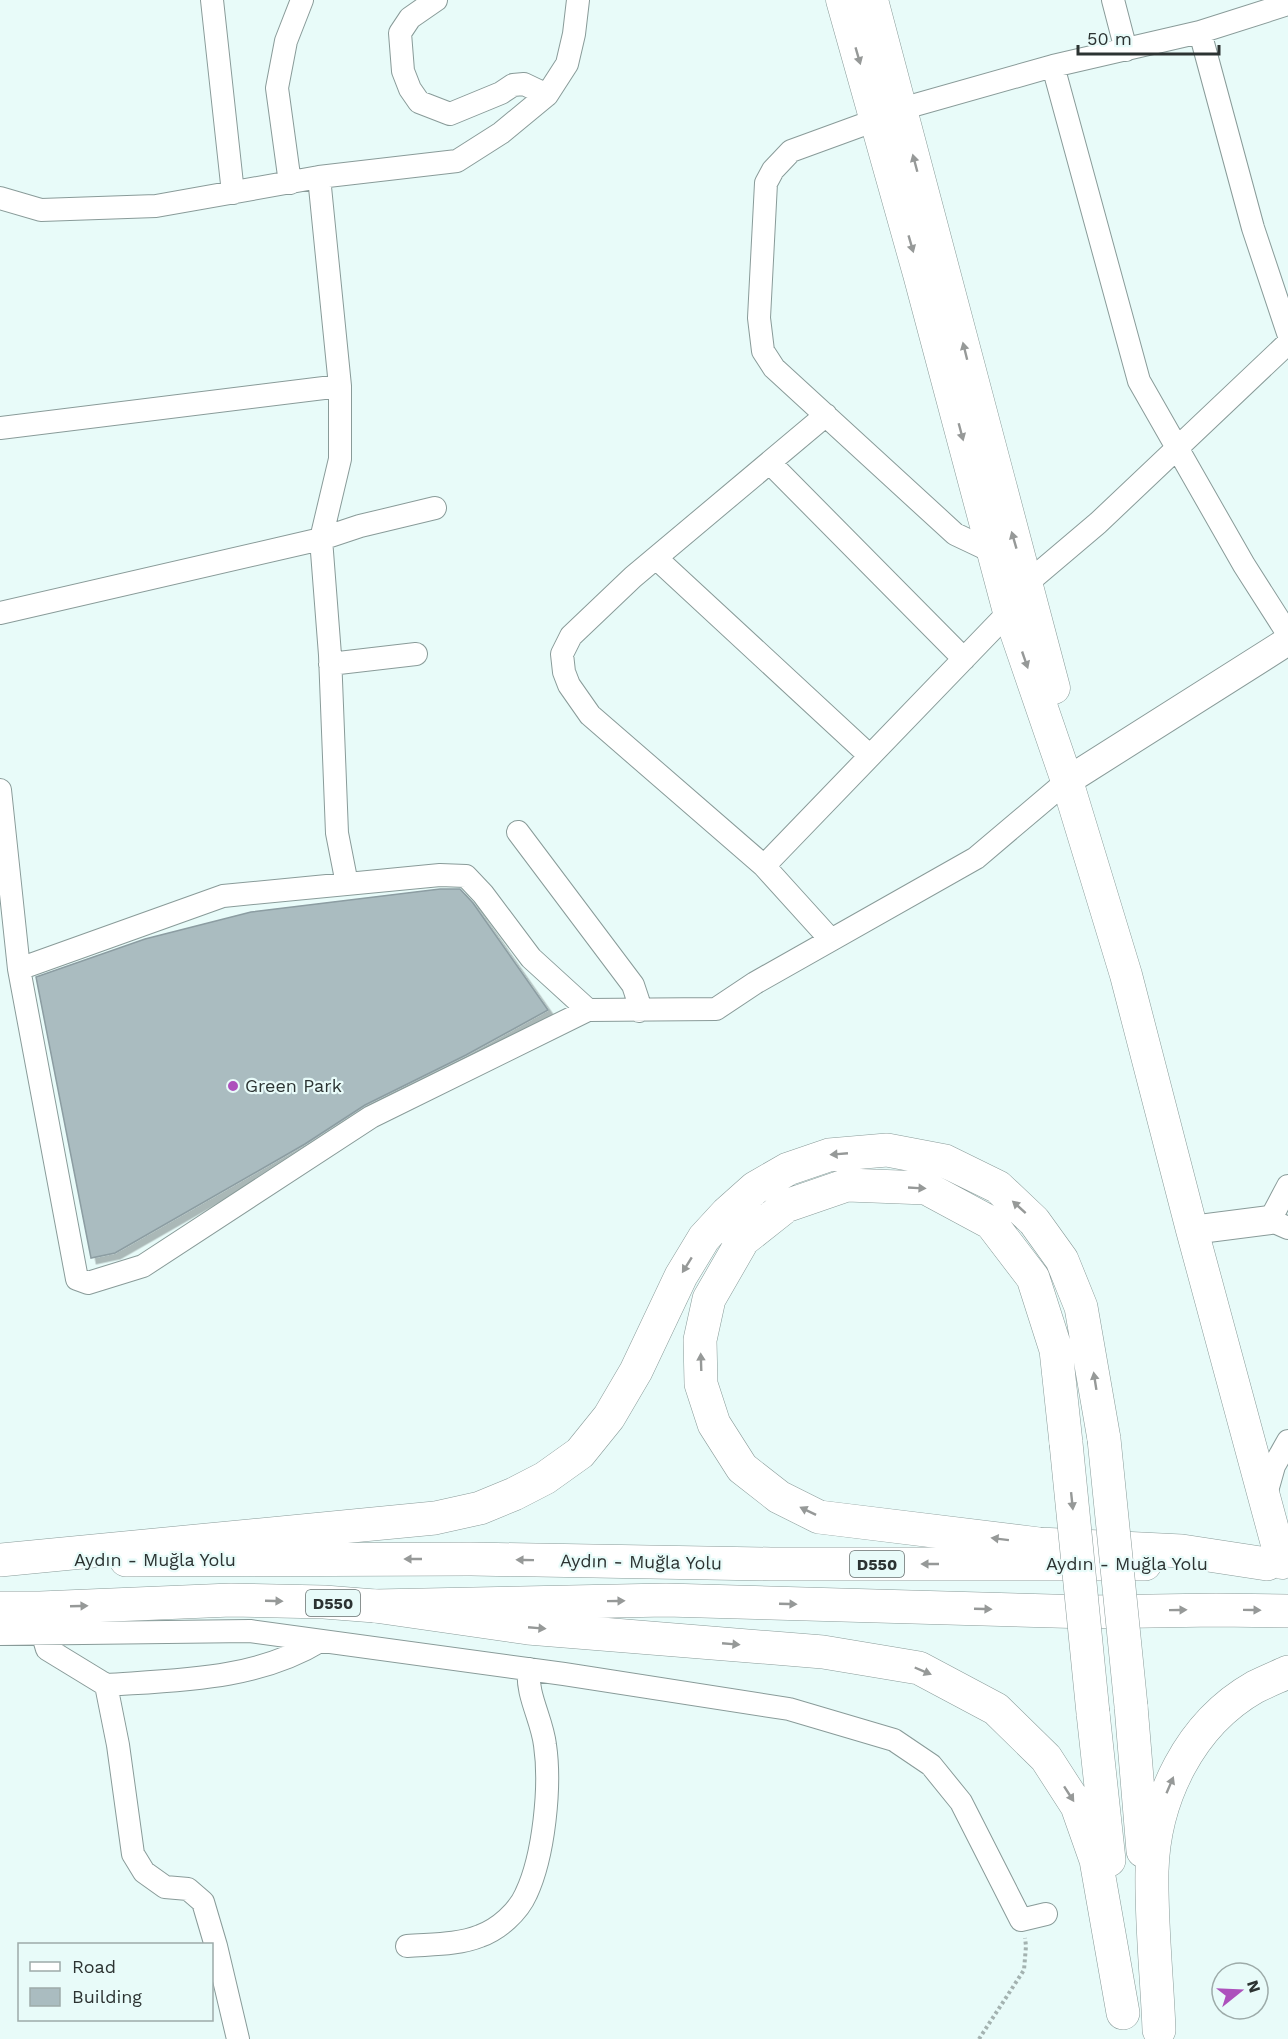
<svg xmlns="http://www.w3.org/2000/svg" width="1288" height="2039" viewBox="0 0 1288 2039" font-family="'Work Sans',sans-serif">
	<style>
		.building { fill: #aabcc0; stroke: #8c9da2; stroke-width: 1.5; filter: url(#shadow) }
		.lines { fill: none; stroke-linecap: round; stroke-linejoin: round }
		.minor-casing { stroke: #899b99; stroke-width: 24 }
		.tertiary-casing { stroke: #899b99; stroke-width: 30 }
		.secondary-casing { stroke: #899b99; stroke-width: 33 }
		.trunk-casing { stroke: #899b99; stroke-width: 34 }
		.motorway-casing { stroke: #899b99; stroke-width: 34 }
		.path { stroke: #a3b2b0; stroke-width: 4; stroke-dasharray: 3 3; stroke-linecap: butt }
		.minor { stroke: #fff; stroke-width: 22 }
		.tertiary { stroke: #fff; stroke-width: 28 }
		.secondary { stroke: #fff; stroke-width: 32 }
		.trunk { stroke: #fff; stroke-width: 33 }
		.motorway { stroke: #fff; stroke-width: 33 }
		.motorway-bridge-casing { stroke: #899b99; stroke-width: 34; stroke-linecap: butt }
		.motorway-bridge { stroke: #fff; stroke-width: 33 }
		.oneway { fill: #969998 }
		.poi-dot { fill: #ad51bc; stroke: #e8fbf9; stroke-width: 2 }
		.labels { text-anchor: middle; stroke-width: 4.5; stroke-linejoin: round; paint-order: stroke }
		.shield { fill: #e8fbf9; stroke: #646f6e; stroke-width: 1.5 }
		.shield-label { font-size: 16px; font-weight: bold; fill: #2c3332 }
		.poi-label { font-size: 18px; fill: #2c3332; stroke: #e8fbf9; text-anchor: start }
		.street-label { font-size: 18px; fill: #2c3332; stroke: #e8fbf9 }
	</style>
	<defs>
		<filter id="shadow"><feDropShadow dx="5.5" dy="5.5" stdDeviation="0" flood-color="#0004"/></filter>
	</defs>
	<rect width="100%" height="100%" fill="#e8fbf9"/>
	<path class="building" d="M440 889H460L473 903 548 1010 466 1055 365 1105 305 1144 115 1253 91 1258 36 977 145 939 251 912Z"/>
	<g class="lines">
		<defs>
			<path id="minor" d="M212 0 233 193
				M436 0 410 18 400 33 403 71 410 89 419 102 450 114 501 93 513 85 524 84 547 95
				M1113 0 1126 50
				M1200 32 1253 228 1288 333
				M1053 66 1139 381 1244 565 1288 634
				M319 177 340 386V459L321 539 330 655 337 833 347 884
				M290 183 277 88 286 41 302 0
				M0 198 41 210 156 206 319 177 457 161 501 133 547 95 567 64 574 34 578 0
				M826 415 633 577 571 636 562 654 564 672 569 685 590 715 764 866 1009 612
				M0 428 340 386
				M770 463 964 659
				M993 552 955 534 774 368 763 351 759 318 766 183 773 170 791 151 876 120 901 109 1053 66 1200 32 1288 4
				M656 558 870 756
				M1026 584 1098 523 1288 343
				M0 613 321 539 360 526 435 508
				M330 664 416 654
				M0 790 19 969 77 1279 88 1283 143 1266 371 1117 588 1010
				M518 832 633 985 638 1000 639 1011
				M764 866 831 940
				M19 969 223 896 440 875 466 876 483 894 531 958 588 1010 716 1009 755 983 976 858 1067 781
				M1288 1186 1270 1220 1288 1228
				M1265 1498 1274 1466 1288 1441
				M41 1618 42 1632 47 1649 106 1685 118 1745 133 1854 144 1872 165 1887 188 1889 203 1902 216 1946 238 2039
				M0 1634 250 1631 564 1674 789 1709 894 1740 931 1765 961 1802 1021 1920 1046 1914
				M106 1685C178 1680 256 1680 320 1641
				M407 1946C431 1944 458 1945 480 1936 499 1929 518 1912 526 1894 544 1856 551 1786 545 1745 542 1719 526 1695 529 1669"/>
			<path id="tertiary" d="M1067 781 1288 641
				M1192 1230 1270 1220"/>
			<path id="secondary" d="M842 0 919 274 1009 612 1067 781 1126 975 1192 1230 1282 1563
				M872 0 1054 688"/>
			<path id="trunk" d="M126 1560 471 1559 771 1564H1145
				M0 1608H40L231 1600 324 1602 375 1606 666 1600 1089 1612 1216 1610 1288 1611"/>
			<path id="motorway" d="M1066 1443 1056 1350 1033 1278 991 1223 926 1188 847 1185 786 1206 743 1240 709 1299 700 1340 701 1384 714 1424 742 1468 779 1497 819 1517 1039 1544 1182 1551 1267 1564
				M0 1560 435 1518 480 1508 514 1494 545 1478 580 1453 609 1417 636 1371 681 1276 704 1238 727 1213 755 1188 788 1169 829 1155 887 1150 945 1161 998 1187 1034 1221 1062 1260 1081 1307 1104 1439
				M375 1606 528 1628 823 1652 919 1668 996 1709 1046 1758 1077 1806 1096 1860 1123 2013
				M1131 1706 1143 1851
				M1093 1713 1109 1860
				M1159 2030C1157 1977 1151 1924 1152 1871 1154 1798 1190 1724 1255 1687 1265 1682 1277 1677 1288 1672"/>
		</defs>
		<use href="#minor" class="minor-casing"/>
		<use href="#tertiary" class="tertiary-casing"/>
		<use href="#secondary" class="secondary-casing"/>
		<use href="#trunk" class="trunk-casing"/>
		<use href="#motorway" class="motorway-casing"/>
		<path class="path" d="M979 2039 1024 1970 1026 1946 1025 1938"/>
		<use href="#minor" class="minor"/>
		<use href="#tertiary" class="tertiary"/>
		<use href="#secondary" class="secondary"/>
		<use href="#trunk" class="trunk"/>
		<use href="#motorway" class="motorway"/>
		<defs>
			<path id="motorway-bridge" d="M1104 1439 1131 1706
				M1066 1443 1093 1713"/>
		</defs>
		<use href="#motorway-bridge" class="motorway-bridge-casing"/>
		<use href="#motorway-bridge" class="motorway-bridge"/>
	</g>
	<defs><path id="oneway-solid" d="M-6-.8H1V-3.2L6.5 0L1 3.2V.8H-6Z" transform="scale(1.5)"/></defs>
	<g class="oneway">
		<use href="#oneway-solid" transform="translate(858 56) rotate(74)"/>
		<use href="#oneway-solid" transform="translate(915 163) rotate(-105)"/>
		<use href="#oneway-solid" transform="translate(911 244) rotate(74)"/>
		<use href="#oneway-solid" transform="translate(965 351) rotate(-104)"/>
		<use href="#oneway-solid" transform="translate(961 432) rotate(75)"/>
		<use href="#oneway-solid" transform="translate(1014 540) rotate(-106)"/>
		<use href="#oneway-solid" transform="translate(1025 660) rotate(71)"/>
		<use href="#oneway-solid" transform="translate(839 1154) rotate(175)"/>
		<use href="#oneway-solid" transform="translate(917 1188) rotate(3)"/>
		<use href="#oneway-solid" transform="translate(1019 1207) rotate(-138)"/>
		<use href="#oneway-solid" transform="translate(687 1265) rotate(122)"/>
		<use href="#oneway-solid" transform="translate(701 1362) rotate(-92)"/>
		<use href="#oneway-solid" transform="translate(1095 1381) rotate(-99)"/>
		<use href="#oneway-solid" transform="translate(1072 1501) rotate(84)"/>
		<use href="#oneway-solid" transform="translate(808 1511) rotate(-154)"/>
		<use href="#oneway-solid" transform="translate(1000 1539) rotate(-173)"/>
		<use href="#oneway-solid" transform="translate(413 1559) rotate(180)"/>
		<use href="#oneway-solid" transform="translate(525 1560) rotate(-179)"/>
		<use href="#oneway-solid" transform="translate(930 1564) rotate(-180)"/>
		<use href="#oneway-solid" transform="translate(274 1601) rotate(2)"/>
		<use href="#oneway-solid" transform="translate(616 1601) rotate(-1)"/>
		<use href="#oneway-solid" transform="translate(788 1604) rotate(2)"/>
		<use href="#oneway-solid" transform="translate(79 1606) rotate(-2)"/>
		<use href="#oneway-solid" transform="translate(983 1609) rotate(2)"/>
		<use href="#oneway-solid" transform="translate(1178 1610) rotate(-1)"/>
		<use href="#oneway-solid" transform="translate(1252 1610) rotate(1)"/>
		<use href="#oneway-solid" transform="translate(537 1628) rotate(5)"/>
		<use href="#oneway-solid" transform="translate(731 1644) rotate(5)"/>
		<use href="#oneway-solid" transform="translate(923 1671) rotate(23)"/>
		<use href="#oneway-solid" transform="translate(1170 1785) rotate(-67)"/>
		<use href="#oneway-solid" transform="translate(1069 1794) rotate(57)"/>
	</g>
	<circle class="poi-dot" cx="233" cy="1086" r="6"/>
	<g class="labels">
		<g class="shield">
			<rect x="850" y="1551" width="54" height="26" rx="4.5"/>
			<rect x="306" y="1590" width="54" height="26" rx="4.5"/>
		</g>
		<g class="shield-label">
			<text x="877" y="1570">D550</text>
			<text x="333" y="1609">D550</text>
		</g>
		<g class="poi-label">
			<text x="245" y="1092">Green Park</text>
		</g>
		<g class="street-label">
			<text x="155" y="1566">Aydın - Muğla Yolu</text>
			<text transform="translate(641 1562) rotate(1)" y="6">Aydın - Muğla Yolu</text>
			<text x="1127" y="1570">Aydın - Muğla Yolu</text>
		</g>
	</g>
	<rect x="18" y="1943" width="195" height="78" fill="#e8fbf9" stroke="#9daba9" stroke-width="1.5"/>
	<rect x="30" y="1962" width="30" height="9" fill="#ffffff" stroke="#9daba9" stroke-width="1.5"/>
	<text x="72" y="1973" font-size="18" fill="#2c3332">Road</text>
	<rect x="30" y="1988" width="30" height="18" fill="#aabcc0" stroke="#9daba9" stroke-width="1.5"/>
	<text x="72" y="2003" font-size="18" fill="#2c3332">Building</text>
	<g transform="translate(1240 1991) rotate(72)"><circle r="28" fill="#e8fbf9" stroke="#9daba9" stroke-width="1.5"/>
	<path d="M0-4.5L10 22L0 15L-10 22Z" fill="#ad51bc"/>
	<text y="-9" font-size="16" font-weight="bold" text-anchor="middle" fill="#2c3332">N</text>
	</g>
	<path d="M1078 45v9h141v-9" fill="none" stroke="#2c3332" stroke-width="3"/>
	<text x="1087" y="45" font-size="18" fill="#2c3332" stroke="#e8fbf9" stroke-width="4.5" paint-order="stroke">50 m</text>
</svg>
